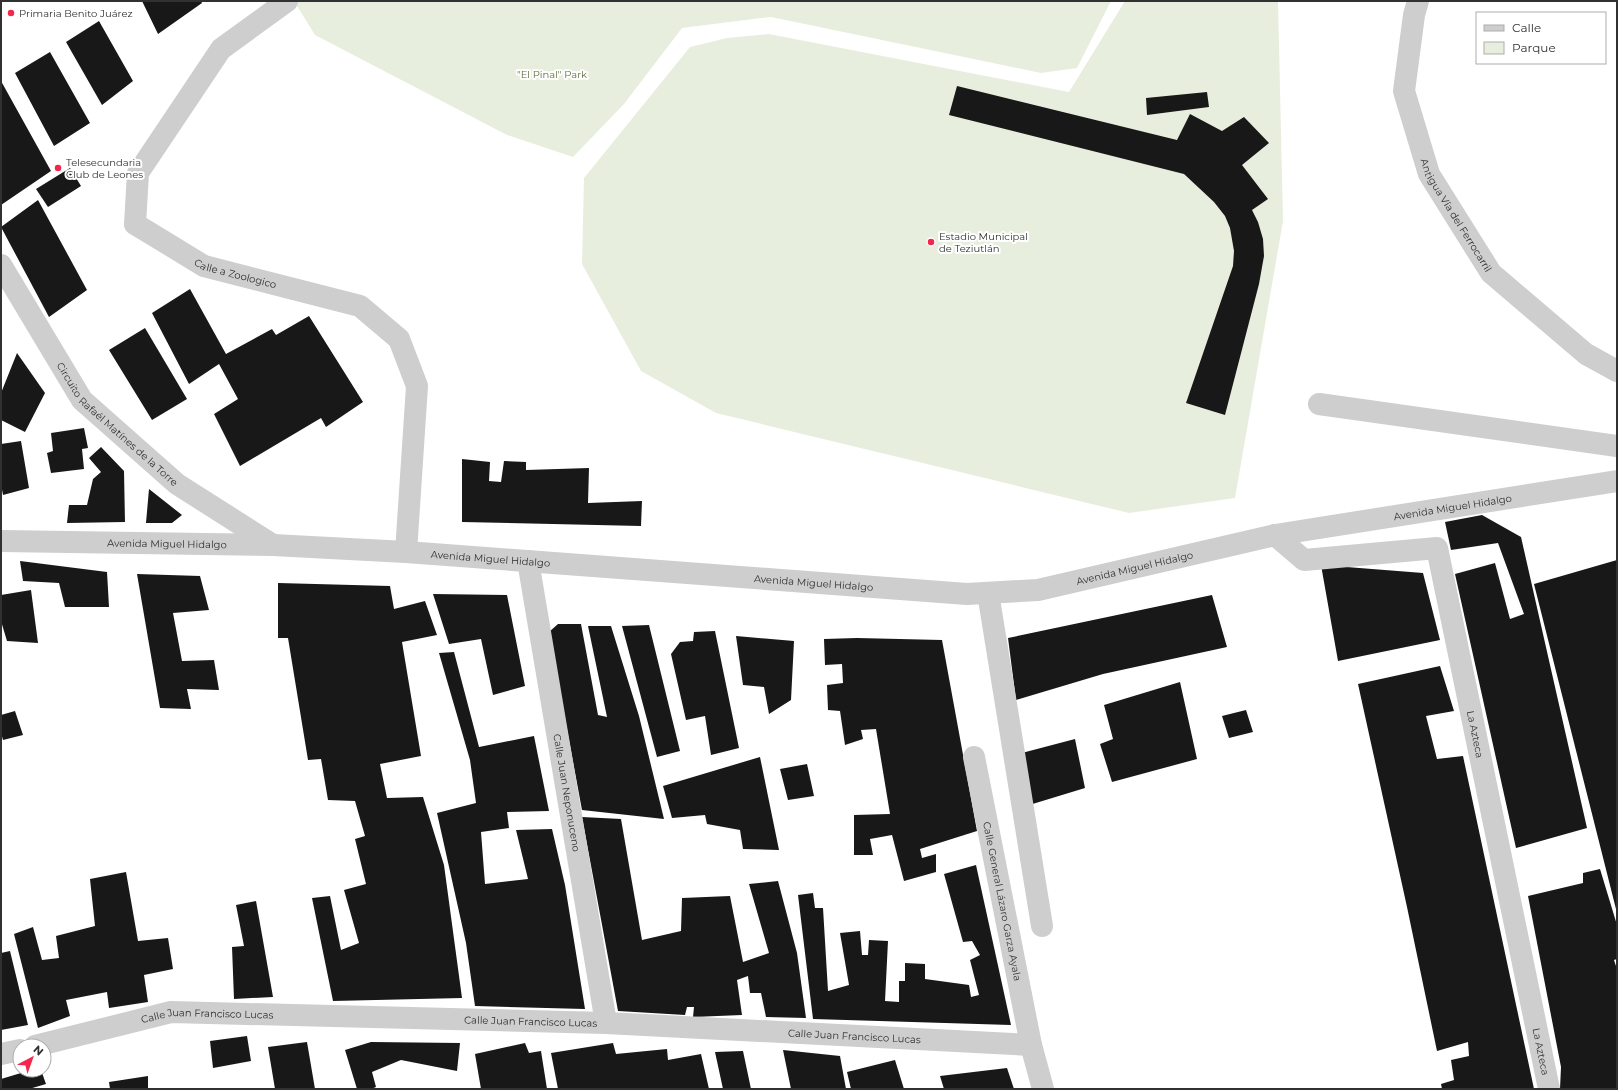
<svg xmlns="http://www.w3.org/2000/svg" width="1618" height="1090" viewBox="0 0 1618 1090" font-family="Montserrat,sans-serif">
	<style>
		.green { fill: #e8eede }
		.building { fill: #181818 }
		.lines { fill: none; stroke-linecap: round; stroke-linejoin: round }
		.minor { stroke: #cecece; stroke-width: 22 }
		.poi-dot { fill: #f3274b; stroke: #fff; stroke-width: 1.5 }
		.labels { text-anchor: middle; stroke-width: 4; stroke-linejoin: round; paint-order: stroke }
		.poi-label { font-size: 10px; fill: #313131; stroke: #fff; text-anchor: start }
		.park-label { font-size: 10px; fill: #59713a; stroke: #fff }
		.street-label { font-size: 10px; fill: #313131; stroke: #fff }
	</style>
	<rect width="100%" height="100%" fill="#fff"/>
	<path class="green" d="M294 1H1111L1077 68 1041 73 771 17 682 28 624 104 573 157 507 135 315 35Z
		M1125 1H1278L1283 221 1235 498 1129 513 716 413 641 371 582 264 584 178 690 47 727 38 769 34 1069 92Z"/>
	<path class="building" d="M142 1H201L202 3 158 34Z
		M99 21 133 81 102 105 66 42Z
		M50 52 90 123 54 146 15 73Z
		M1 81 51 171 1 205Z
		M957 86 1177 140 1190 114 1222 131 1244 117 1269 143 1242 165 1268 199 1252 210 1258 222 1263 239 1264 256 1259 284 1225 415 1186 403 1233 266 1234 251 1230 228 1225 216 1214 202 1184 174 949 115Z
		M1207 92 1209 107 1147 115 1146 98Z
		M70 168 81 186 48 207 36 189Z
		M38 200 87 290 49 317 1 227Z
		M190 289 226 354 272 329 276 335 309 316 363 402 326 427 321 418 240 466 214 414 238 399 219 364 189 384 152 313Z
		M145 328 187 399 152 420 109 350Z
		M17 353 45 393 25 432 1 420V393Z
		M84 428 88 448 82 449 84 469 51 473 47 453 53 451 51 433Z
		M21 441 29 488 3 495 1 484V444Z
		M101 447 124 471 125 522 67 523 69 505H87L93 479 101 472 89 458Z
		M462 459 490 462 489 481 501 482 504 461 526 462V470L589 468 588 503 642 501 641 526 462 522Z
		M149 489 182 515 172 523H146Z
		M1482 515 1521 537 1587 828 1516 848 1455 574 1495 563 1510 619 1524 614 1498 543 1451 550 1445 522Z
		M1617 560V909H1616L1534 584Z
		M20 561 107 572 109 607H65L59 583 23 581Z
		M1321 565 1423 573 1440 640 1338 661Z
		M137 574 200 576 209 610 173 613 182 661 214 660 219 690 187 689 191 709 160 708Z
		M278 583 390 586 394 609 425 601 437 635 402 642 421 756 380 764 387 798 423 797 444 865 462 998 333 1001 312 898 330 896 341 950 359 943 344 890 366 884 355 839 365 836 355 801 328 800 321 759 308 760 288 638H278Z
		M31 590 38 643 7 641 1 621V595Z
		M433 594 507 595 525 686 493 695 481 639 449 644Z
		M1212 595 1227 647 1103 674 1016 700 1008 638Z
		M558 624H581L598 715 607 717 588 626H611L639 716 664 819 582 810 549 632Z
		M649 625 680 751 657 757 622 626Z
		M715 631 739 748 711 755 705 716 686 720 671 654 680 642 693 641 694 632Z
		M736 636 794 641 791 700 769 714 764 687 743 685Z
		M857 638 942 640 977 831 920 849 922 858 936 854V872L904 881 892 835 870 839 873 855H854V815L890 814 876 729 861 730 863 739 845 745 840 711 828 710 827 685 843 683 842 664 825 665 824 639Z
		M454 652 479 747 534 736 549 811 507 812 509 828 481 832 485 884 528 879 516 830 552 829 565 885 585 1009 475 1006 466 943 437 813 476 803 470 760 439 653Z
		M1440 666 1454 711 1426 716 1437 759 1463 756 1534 1089H1442L1441 1084 1454 1080 1451 1060 1469 1056 1468 1042 1437 1051 1407 907 1358 684Z
		M1180 682 1197 759 1112 782 1100 744 1113 739 1104 705Z
		M1246 710 1253 732 1229 738 1222 716Z
		M15 711 23 735 3 740 1 733V715Z
		M1075 739 1085 788 1026 806 1018 754Z
		M760 757 779 850 743 849 740 830 707 824 705 815 672 818 663 786Z
		M807 764 814 796 788 800 780 769Z
		M582 817 621 819 642 940 681 931 682 898 730 896 743 962 769 953 749 884 778 881 797 953 806 1018 766 1017 761 993H750L748 976 737 980 742 1015 693 1017 694 1007H687L685 1015 618 1011Z
		M976 865 1011 1025 813 1019 798 895 813 893 815 908H823L828 991 849 985 840 933 860 931 862 955H868L869 940 888 941 885 1001 899 1002V981H905V963L925 964V979L969 985 971 997 979 995 970 960 980 955 972 941 963 942 944 874Z
		M1600 869 1617 925V959L1614 960 1617 969V1089H1560L1561 1067 1528 896 1583 883V873Z
		M126 872 138 941 168 938 173 969 144 975 148 1002 109 1008 107 992 66 1000 70 1016 38 1028 14 934 33 927 42 960 59 958 56 936 95 926 90 879Z
		M256 901 273 997 234 999 232 947 244 946 236 905Z
		M10 951 28 1025 1 1030V953Z
		M247 1036 251 1061 213 1068 210 1041Z
		M307 1042 315 1089H275L268 1047Z
		M371 1042 460 1043 457 1071 401 1060 372 1072 376 1087 371 1089H357L345 1050Z
		M525 1043 529 1053 541 1051 547 1089H481L475 1054Z
		M613 1043 616 1054 667 1049 668 1060 701 1054 709 1089H558L551 1053Z
		M783 1050 840 1056 846 1089H791Z
		M743 1051 751 1089H723L715 1052Z
		M895 1060 904 1089H851L847 1072Z
		M1007 1068 1014 1089H944L940 1076Z
		M31 1070H41L46 1084 29 1089H1V1079Z
		M148 1076V1089H110L109 1082Z"/>
	<g class="lines">
		<g class="minor">
			<path id="s1" d="M287 1 221 49 138 173 135 224 204 266 360 306 399 339 417 386 406 552"/>
			<path id="s2" d="M1418 1 1414 15 1404 91 1429 174 1491 273 1586 354 1617 371"/>
			<path id="s3" d="M1 265 82 400 177 484 273 545"/>
			<path d="M1319 404 1617 446"/>
			<path id="s4" d="M1275 535 1304 560 1437 548 1549 1089"/>
			<path id="s5" d="M1 541 273 545 406 552 967 594 1038 590 1275 535 1617 481"/>
			<path id="s6" d="M528 561 606 1023"/>
			<path d="M988 593 1042 926"/>
			<path id="s7" d="M974 757 1031 1045 1043 1089"/>
			<path id="s8" d="M35 1046 171 1012 606 1023 1031 1045"/>
			<path d="M1 1054 20 1050"/>
		</g>
	</g>
	<g class="poi-dot">
		<circle cx="11" cy="13" r="4"/>
		<circle cx="58" cy="168" r="4"/>
		<circle cx="931" cy="242" r="4"/>
	</g>
	<g class="labels">
		<g class="poi-label">
			<text x="19" y="17">Primaria Benito Juárez</text>
			<text x="66" y="166">Telesecundaria<tspan x="66" dy="12">Club de Leones</tspan></text>
			<text x="939" y="240">Estadio Municipal<tspan x="939" dy="12">de Teziutlán</tspan></text>
		</g>
		<g class="park-label">
			<text x="552" y="78">"El Pinal" Park</text>
		</g>
		<g class="street-label">
			<text dy="4" stroke="none"><textPath href="#s2" startOffset="227">Antigua Vía del Ferrocarril</textPath></text>
			<text dy="4" stroke="none"><textPath href="#s1" startOffset="395">Calle a Zoologico</textPath></text>
			<text dy="4" stroke="none"><textPath href="#s3" startOffset="199">Circuito Rafaél Matínes de la Torre</textPath></text>
			<text dy="4" stroke="none"><textPath href="#s5" startOffset="1462">Avenida Miguel Hidalgo</textPath></text>
			<text dy="4" stroke="none"><textPath href="#s5" startOffset="166">Avenida Miguel Hidalgo</textPath></text>
			<text dy="4" stroke="none"><textPath href="#s5" startOffset="490">Avenida Miguel Hidalgo</textPath></text>
			<text dy="4" stroke="none"><textPath href="#s5" startOffset="1138">Avenida Miguel Hidalgo</textPath></text>
			<text dy="4" stroke="none"><textPath href="#s5" startOffset="814">Avenida Miguel Hidalgo</textPath></text>
			<text dy="4" stroke="none"><textPath href="#s4" startOffset="362">La Azteca</textPath></text>
			<text dy="4" stroke="none"><textPath href="#s6" startOffset="235">Calle Juan Neponuceno</textPath></text>
			<text dy="4" stroke="none"><textPath href="#s7" startOffset="147">Calle General Lázaro Garza Ayala</textPath></text>
			<text dy="4" stroke="none"><textPath href="#s8" startOffset="176">Calle Juan Francisco Lucas</textPath></text>
			<text dy="4" stroke="none"><textPath href="#s8" startOffset="500">Calle Juan Francisco Lucas</textPath></text>
			<text dy="4" stroke="none"><textPath href="#s8" startOffset="824">Calle Juan Francisco Lucas</textPath></text>
			<text dy="4" stroke="none"><textPath href="#s4" startOffset="686">La Azteca</textPath></text>
		</g>
	</g>
	<rect width="1618" height="1090" fill="none" stroke="#313131" stroke-width="4"/>
	<rect x="1476" y="12" width="130" height="52" fill="#ffffff" stroke="#adadad"/>
	<rect x="1484" y="25" width="20" height="6" fill="#cecece" stroke="#adadad"/>
	<text x="1512" y="32" font-size="12" fill="#313131">Calle</text>
	<rect x="1484" y="42" width="20" height="12" fill="#e8eede" stroke="#adadad"/>
	<text x="1512" y="52" font-size="12" fill="#313131">Parque</text>
	<g transform="translate(32 1058) rotate(41)"><circle r="19" fill="#ffffff" stroke="#adadad"/>
	<path d="M0-3L7 15L0 10L-7 15Z" fill="#f3274b"/>
	<text y="-6" font-size="11" font-weight="bold" text-anchor="middle" fill="#313131">N</text>
	</g>
</svg>
